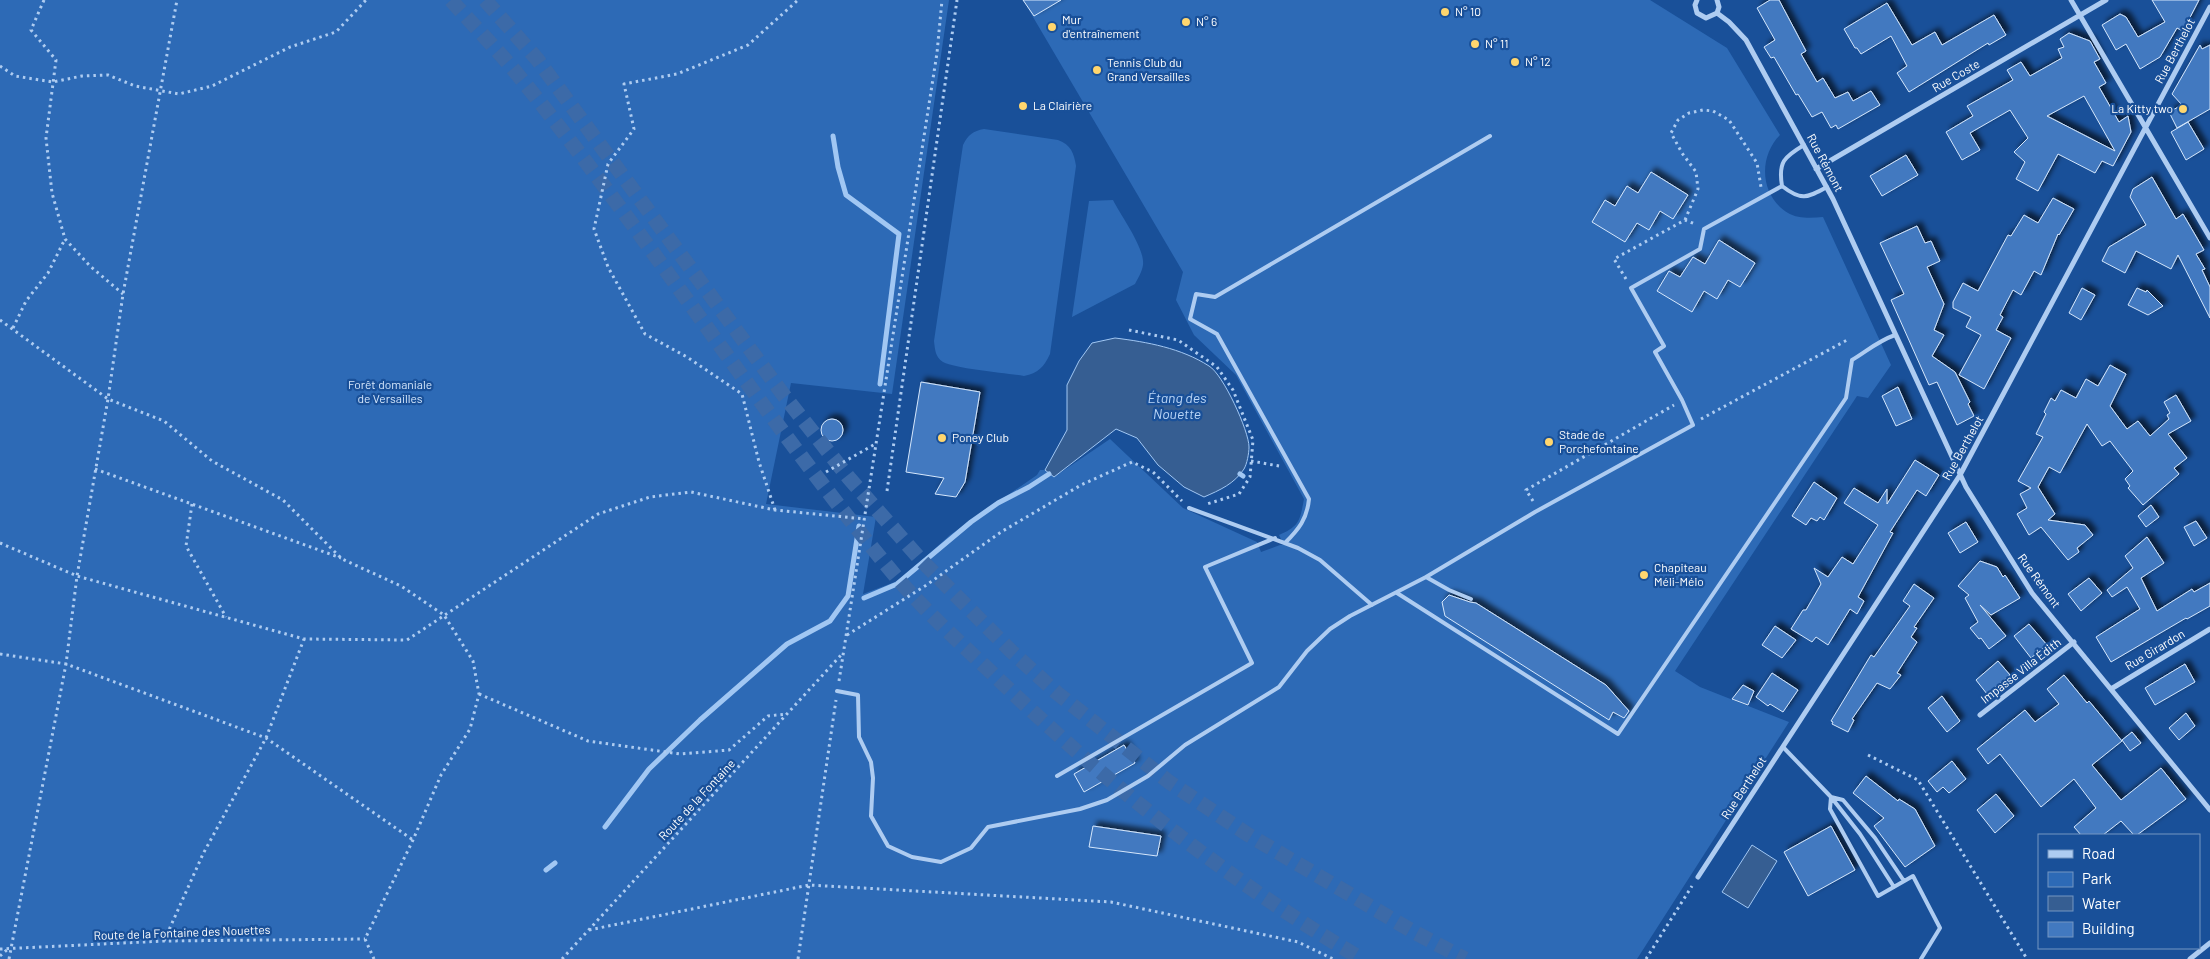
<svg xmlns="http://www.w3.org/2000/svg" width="2210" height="959" viewBox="0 0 2210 959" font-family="Barlow,sans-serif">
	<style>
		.green { fill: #2d6ab6 }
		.water { fill: #365e92; stroke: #a1c7f3 }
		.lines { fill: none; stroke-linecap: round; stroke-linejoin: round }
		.stream { stroke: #a1c7f3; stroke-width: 5 }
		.building { fill: #4279c0; stroke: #d5e7fc; fill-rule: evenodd; filter: url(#shadow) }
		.highway-tunnel { stroke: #3c6aa8; stroke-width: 15; stroke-dasharray: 15 8; stroke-linecap: butt }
		.path { stroke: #aeccf1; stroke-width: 3; stroke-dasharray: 2.5 4; stroke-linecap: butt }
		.lane { stroke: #aeccf1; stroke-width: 4 }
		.street { stroke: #aeccf1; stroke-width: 5 }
		.poi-dot { fill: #ffd66e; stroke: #195099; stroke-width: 2 }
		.labels { text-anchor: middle; stroke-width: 4.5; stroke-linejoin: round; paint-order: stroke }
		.poi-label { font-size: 12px; fill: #fff; stroke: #195099; text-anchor: start }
		.street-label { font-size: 12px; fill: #fff; stroke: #195099 }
		.park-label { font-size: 12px; fill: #d5e7fc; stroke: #195099 }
		.water-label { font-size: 14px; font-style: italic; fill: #bbd6f7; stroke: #195099 }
	</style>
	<defs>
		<filter id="shadow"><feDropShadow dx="4.5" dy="-4.5" stdDeviation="2.5" flood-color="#0009"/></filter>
	</defs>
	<rect width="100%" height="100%" fill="#195099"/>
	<path class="green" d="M0 0H949L892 394 791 383 766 504 876 517 863 594 900 580 950 535 1037 475 1040 470H1045L1054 477 1110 439 1183 508 1257 542 1261 552 1280 545H1284L1279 535C1300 526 1300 520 1304 499L1236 375 1194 335 1176 300 1183 272 1023 0H1650L1727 48 1780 135C1758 157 1760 196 1788 213 1798 219 1812 218 1823 217L1891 365 1868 398 1857 396 1675 671 1700 687 1789 722 1637 959H0Z
		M984 129 1058 140C1071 145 1074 153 1076 166L1050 354C1044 367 1038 373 1024 376 1006 373 957 369 943 362 935 357 935 349 934 341L963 145C968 135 973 131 984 129Z
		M1113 200C1121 216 1145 248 1143 265 1142 272 1138 278 1135 284L1072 317 1089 201Z"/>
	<path class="water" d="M1115 338C1147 342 1181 348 1209 366 1223 374 1249 431 1249 447 1249 453 1247 464 1244 469 1234 484 1220 490 1204 497L1184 487 1158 465 1137 438 1116 429 1054 477 1045 470 1067 430V385L1079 361 1092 343Z
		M1752 845 1777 861 1748 908 1722 892Z"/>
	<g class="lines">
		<path class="stream" d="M833 136 838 167 846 195 899 234 880 384
			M1240 474 1243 476
			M864 598 897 584 971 522 998 503 1029 487 1049 474
			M605 827 649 769 700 720 787 644 830 621 848 596 859 526
			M546 870 555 863"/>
	</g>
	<path class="building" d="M1023 0H1061L1034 16Z
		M1770 0H1779L1806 51 1801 54 1817 82 1823 78 1835 98 1848 92 1853 101 1871 91 1880 105 1838 129 1836 125 1831 128 1822 112 1812 117 1798 94 1796 95 1774 57 1771 58 1764 47 1775 40 1757 8Z
		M2152 0H2199L2183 31 2177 28 2160 57 2140 69 2126 44 2116 50 2102 25 2120 14 2126 17 2138 37 2165 22Z
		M1887 3 1912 45 1935 32 1942 45 1994 15 2006 35 1989 45 1988 43 1909 92 1897 73 1907 66 1891 36 1861 54 1857 48H1855L1844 29Z
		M2069 33 2090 41 2100 59 2094 62 2106 83 2099 87 2119 122 2128 116 2131 132 2113 166 2102 161 2095 173 2058 154 2038 191 2016 179 2025 162 2014 152 2028 138 2010 110 1970 133 1980 150 1962 160 1946 132 1973 116 1967 106 2013 80 2007 70 2021 62 2030 76 2062 58 2058 49 2064 47 2060 39ZM2084 96 2115 151 2047 116Z
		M2200 45 2202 49 2210 45V109L2177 128 2169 112 2182 105 2172 94Z
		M2188 122 2204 149 2186 160 2171 132Z
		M1906 155 1918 175 1882 196 1870 176Z
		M1651 172 1688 195 1673 219 1660 211 1649 230 1637 223 1625 242 1592 222 1605 200 1615 206 1627 186 1638 193Z
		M2152 177 2176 219 2183 214 2204 250 2196 254 2205 269 2202 270 2210 287V318L2178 255 2171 269 2136 251 2125 273 2102 261 2109 247 2146 225 2130 197 2133 189Z
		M2053 198 2074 209 2059 235 2058 234 2041 275 2034 271 2021 295 2013 290 2000 315 2003 317 1996 330 2011 338 1984 389 1959 375 1981 335 1966 327 1971 317 1953 308V302L1963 283 1978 291 2008 235 2011 236 2024 215 2038 223Z
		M1917 226 1925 243 1931 241 1940 261 1927 267 1944 304 1934 330 1944 335 1932 356 1955 372 1970 402 1968 404 1974 416 1957 425 1937 382 1929 385 1891 300 1904 294 1880 243Z
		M1719 240 1755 263 1740 287 1728 280 1717 299 1704 291 1692 312 1657 291 1669 271 1680 277 1693 257 1705 264Z
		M2082 288 2095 295 2081 320 2069 313Z
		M2137 288 2146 292 2147 290 2163 306 2148 315 2128 305Z
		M2110 365 2126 374 2110 406 2127 429 2138 421 2150 436 2169 419 2167 415 2170 413 2164 402 2176 395 2191 421 2168 434 2187 458 2174 468 2179 474 2143 505 2128 488 2130 486 2125 479 2133 471 2110 441 2102 446 2087 424 2060 473 2049 467 2038 487 2055 514 2048 520 2085 525 2093 535 2077 548 2079 552 2068 560 2041 527 2029 535 2017 514 2027 508 2020 494 2031 488 2018 481 2043 437 2036 434 2046 414 2044 412 2051 398 2055 401 2061 390 2076 398 2086 379 2098 386Z
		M921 382 980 392 965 482 956 497 935 494 944 478 906 472Z
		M1898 387 1912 419 1896 426 1882 396Z
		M821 430a11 11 0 1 1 22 0a11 11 0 1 1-22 0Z
		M1915 460 1939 475 1926 496 1917 490 1890 532 1893 533 1858 597 1864 601 1857 614 1850 609 1828 645 1816 637 1812 642 1791 629 1803 610H1806L1821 584 1814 568 1828 577 1842 557 1853 564 1878 525 1844 503 1854 488 1878 503 1887 489V504Z
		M1814 482 1837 498 1824 520 1820 517 1817 521 1811 518 1806 525 1792 516Z
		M2151 505 2159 517 2146 527 2138 516Z
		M2196 521 2207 538 2194 546 2184 527Z
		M1966 522 1978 542 1960 553 1948 533Z
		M2147 537 2164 563 2141 578 2157 611 2192 589 2194 592 2210 583V606L2187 619 2186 618 2111 662 2096 637 2140 609 2127 587 2112 597 2107 590 2133 568 2125 556Z
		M1980 561 1997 567 2003 577 2005 575 2020 598 1991 615 1980 605 2006 636 1989 649 1981 638 1979 639 1970 628 1978 622 1965 598 1969 595 1958 586Z
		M2089 578 2102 593 2081 611 2068 594Z
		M1914 584 1934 598 1914 627 1917 628 1911 637 1917 642 1897 673 1901 675 1890 689 1877 683 1852 719 1854 720 1848 732 1832 724 1833 722 1831 721 1871 655 1874 657 1910 606 1903 601Z
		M1449 595 1470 602 1476 603 1606 685 1629 711 1624 718 1613 712 1609 720 1445 616 1442 602Z
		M2029 624 2047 645 2031 658 2014 636Z
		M1775 626 1796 640 1782 658 1762 645Z
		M1998 661 2010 675 1987 694 1976 680Z
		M2185 664 2195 682 2155 705 2145 688Z
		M1772 673 1798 690 1783 712 1770 704 1768 706 1756 697Z
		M2064 675 2087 703 2089 701 2122 741 2092 765 2121 800 2161 768 2186 799 2137 835H2134L2121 821 2103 835H2081L2074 827 2096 808 2074 779 2041 807 2000 754 1988 764 1977 749 2025 710 2035 722 2059 704 2047 689Z
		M1743 685 1754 691 1748 705 1732 699Z
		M1942 696 1960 721 1947 732 1928 708Z
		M2186 713 2195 726 2179 740 2169 728Z
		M2132 732 2141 743 2130 751 2122 740Z
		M1124 745 1135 763 1084 792 1074 774Z
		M1952 761 1966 779 1949 793 1943 787 1937 792 1928 781Z
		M1866 776 1898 801 1899 799 1915 809 1935 846 1905 867 1874 826 1884 818 1853 793Z
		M1996 794 2014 816 1995 833 1977 810Z
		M1093 826 1161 836 1157 856 1089 847Z
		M1831 826 1855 870 1808 896 1784 852Z"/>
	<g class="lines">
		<path class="highway-tunnel" d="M451 0C473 25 497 49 518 75 649 236 760 413 893 573 923 609 958 641 992 673 1103 781 1228 881 1362 959
			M485 0 537 59 785 397 849 478 920 559 1012 652 1057 693 1169 782 1247 834 1414 932 1465 959"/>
		<path class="path" d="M44 0 31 30 56 60 46 138 52 193 65 239 90 266 123 294
			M0 66 15 76 53 82 82 76 108 75 135 86 179 94 212 86 290 47 336 32 366 0
			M1685 220 1698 189 1696 172 1682 153 1671 133 1678 120 1689 113 1703 110 1713 111 1729 120 1757 163 1761 187
			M1626 279 1614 259 1685 220 1695 224
			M0 320 108 399 164 421 212 461 283 500 342 559 401 586 444 615 473 661 479 694 470 729 441 775 413 840 365 939 374 959
			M13 328 26 301 48 273 65 239
			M1129 330 1178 340 1217 367 1233 390 1253 440 1250 477 1239 494 1207 504
			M1701 419 1849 339
			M1251 461 1279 466
			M95 469 341 558
			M826 472 877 443
			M887 491 957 0
			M1533 501 1526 490 1674 405
			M192 504 186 546 226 617
			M775 510 759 462 742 394 687 357 645 334 608 267 594 229 608 164 634 129 624 84 677 74 748 45 798 0
			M0 543 77 576 304 639 407 640 598 514 650 497 691 492 775 510 865 519
			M847 635 925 586 1001 532 1081 485 1132 462 1153 472 1182 501
			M0 654 66 664 266 738 413 840
			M839 681 937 53 942 0
			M479 694 588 741 680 754 729 750 768 716 787 714
			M1868 755 1918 780 2027 959
			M589 930 809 885 1111 902 1298 942 1333 959
			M164 941 203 854 266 738 304 639
			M0 949 164 941 365 939
			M0 956 9 948
			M9 959 66 664 77 576 108 399 123 294 177 0
			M562 959 842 654
			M798 959 836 700
			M1646 959 1692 886"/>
		<path class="lane" d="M1804 145C1784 157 1778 162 1782 186 1801 201 1807 198 1827 187
			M1189 508 1298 548 1320 560 1372 605
			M1285 543C1299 529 1307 519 1309 499L1217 334 1190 319 1196 294 1215 297 1490 136
			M1397 593 1618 734 1846 398 1852 360C1867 351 1878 341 1895 335
			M1471 599 1449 590 1426 577 1535 512 1693 425 1682 400 1655 352 1664 346 1631 288 1700 249 1704 229 1782 186
			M837 691 858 695 859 737 871 762 873 778 871 816 888 846 912 857 941 862 971 848 988 827 1080 809 1107 800 1148 776 1185 745 1279 687 1307 651 1330 629 1350 616 1426 577
			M1783 747 1831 797 1843 800 1875 838 1904 881
			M1057 776 1252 663 1205 567 1275 538
			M1831 797 1830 809 1878 896 1913 876 1940 928 1921 959
			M1831 797 1860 834 1894 887"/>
		<path class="street" d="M1697 0 1695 5 1697 13 1706 18 1717 13 1719 7 1717 0
			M2071 0 2210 238
			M1717 13 1729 22 1746 40 1833 199 1966 487 2032 593 2210 810
			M1816 169 2106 0
			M2111 689 2210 629
			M1980 715 2074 642
			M1698 877 1960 475 2210 7
			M2190 959 2210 943"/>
	</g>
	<g class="poi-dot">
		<circle cx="1445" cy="12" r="5"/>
		<circle cx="1186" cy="22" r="5"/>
		<circle cx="1052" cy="27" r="5"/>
		<circle cx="1475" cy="44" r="5"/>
		<circle cx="1515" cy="62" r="5"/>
		<circle cx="1097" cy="70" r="5"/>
		<circle cx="1023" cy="106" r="5"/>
		<circle cx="2183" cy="109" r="5"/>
		<circle cx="942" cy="438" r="5"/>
		<circle cx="1549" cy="442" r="5"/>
		<circle cx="1644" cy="575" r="5"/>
	</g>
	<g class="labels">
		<g class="poi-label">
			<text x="1455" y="16">N° 10</text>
			<text x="1062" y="24">Mur<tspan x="1062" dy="14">d'entraînement</tspan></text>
			<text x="1196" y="26">N° 6</text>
			<text x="1485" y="48">N° 11</text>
			<text x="1525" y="66">N° 12</text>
			<text x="1107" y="67">Tennis Club du<tspan x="1107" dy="14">Grand Versailles</tspan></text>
			<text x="1033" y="110">La Clairière</text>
			<text x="2173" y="113" text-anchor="end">La Kitty two</text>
			<text x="1559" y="439">Stade de<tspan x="1559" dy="14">Porchefontaine</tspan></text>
			<text x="952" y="442">Poney Club</text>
			<text x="1654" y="572">Chapiteau<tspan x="1654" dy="14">Méli-Mélo</tspan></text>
		</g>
		<g class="street-label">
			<text transform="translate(2175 51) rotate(-62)" y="4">Rue Berthelot</text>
			<text transform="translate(1956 76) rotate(-30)" y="4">Rue Coste</text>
			<text transform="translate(1825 163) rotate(62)" y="4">Rue Rémont</text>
			<text transform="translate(1963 448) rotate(-61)" y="4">Rue Berthelot</text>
			<text transform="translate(2039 581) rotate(54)" y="4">Rue Rémont</text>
			<text transform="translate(2155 650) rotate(-31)" y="4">Rue Girardon</text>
			<text transform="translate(2021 671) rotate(-38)" y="4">Impasse Villa Édith</text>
			<text transform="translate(1744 788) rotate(-57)" y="4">Rue Berthelot</text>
			<text transform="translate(697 800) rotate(-47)" y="4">Route de la Fontaine</text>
			<text transform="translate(182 933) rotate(-2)" y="4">Route de la Fontaine des Nouettes</text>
		</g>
		<g class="park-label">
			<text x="390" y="389">Forêt domaniale<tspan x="390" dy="14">de Versailles</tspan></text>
		</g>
		<g class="water-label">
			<text x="1177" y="403">Étang des<tspan x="1177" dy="16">Nouette</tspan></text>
		</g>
	</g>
	<rect x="2038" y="834" width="162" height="115" fill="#195099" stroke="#7596c2"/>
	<rect x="2048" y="850" width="25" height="8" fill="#aeccf1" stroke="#7596c2"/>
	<text x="2082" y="859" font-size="15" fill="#ffffff">Road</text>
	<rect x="2048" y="872" width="25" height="15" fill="#2d6ab6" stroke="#7596c2"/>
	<text x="2082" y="884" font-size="15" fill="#ffffff">Park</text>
	<rect x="2048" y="896" width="25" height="15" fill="#365e92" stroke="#7596c2"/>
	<text x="2082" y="909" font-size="15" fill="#ffffff">Water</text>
	<rect x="2048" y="922" width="25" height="15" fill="#4279c0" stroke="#7596c2"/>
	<text x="2082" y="934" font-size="15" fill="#ffffff">Building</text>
</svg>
